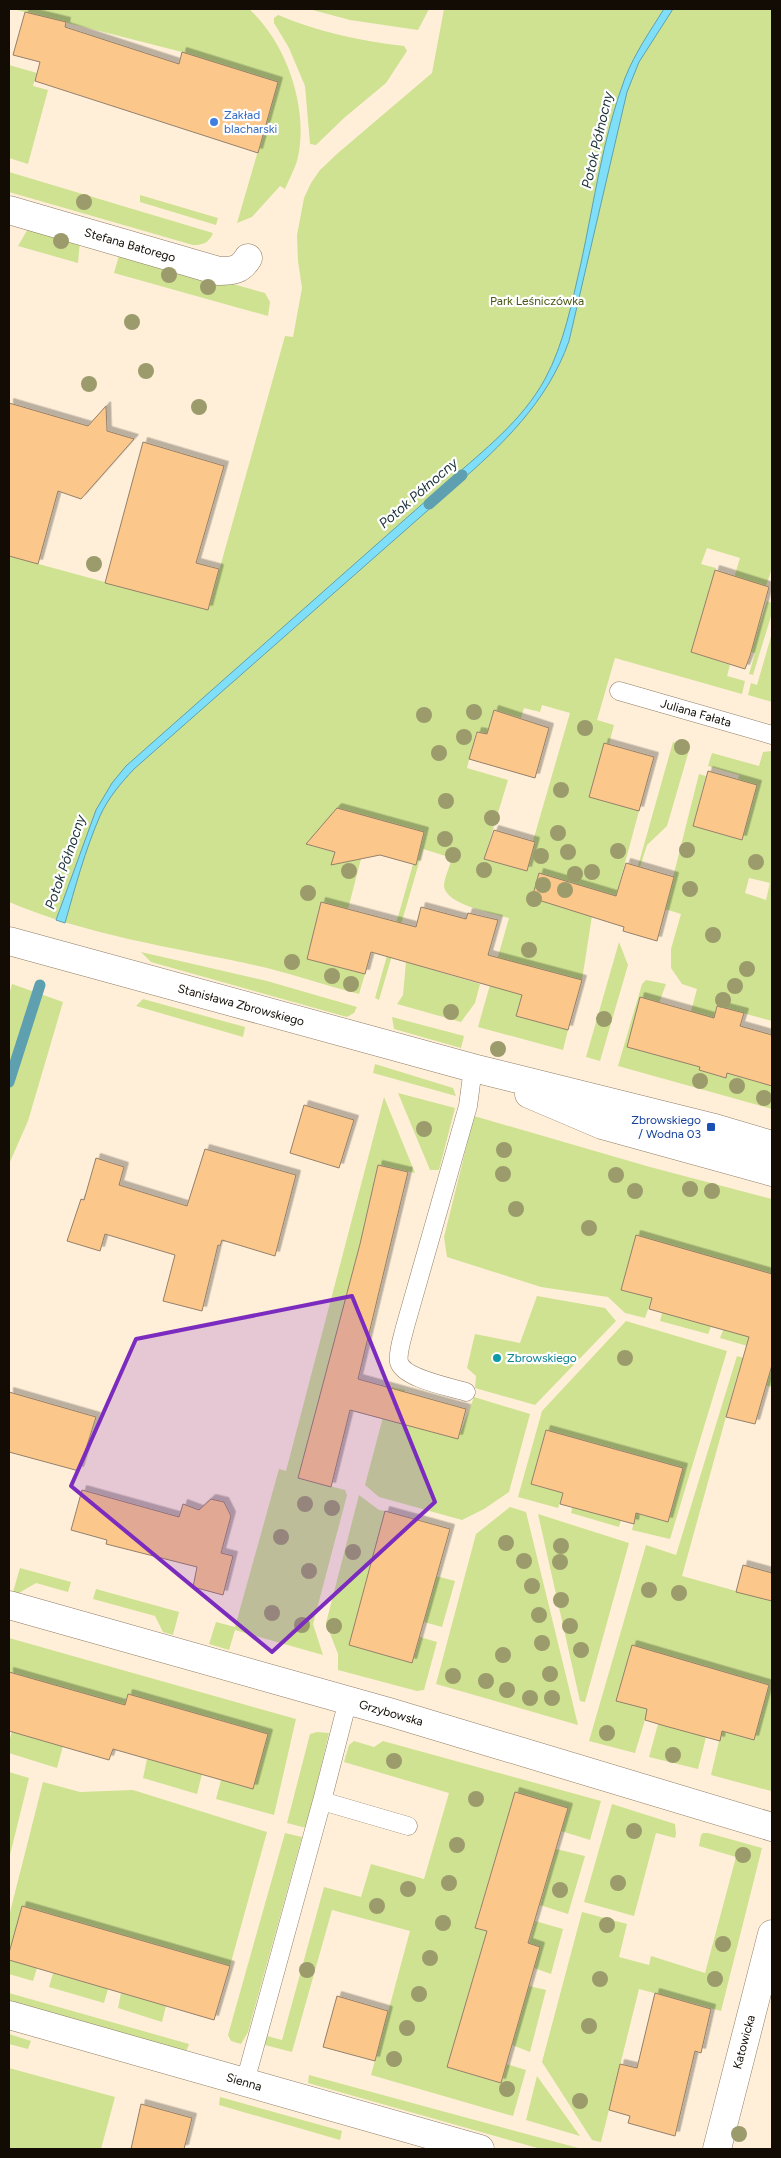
<svg xmlns="http://www.w3.org/2000/svg" width="781" height="2158" viewBox="0 0 781 2158" font-family="Figtree,sans-serif">
	<style>
		.green { fill: #cee291; fill-rule: evenodd }
		.water { fill: #7fdff9; stroke: #5ea0b0 }
		.lines { fill: none; stroke-linecap: round; stroke-linejoin: round }
		.stream { stroke: #5ea0b0; stroke-width: 11 }
		.building { fill: #fbc78a; stroke: #95806a; filter: url(#shadow) }
		.service-casing { stroke: #8e7c64; stroke-width: 19 }
		.minor-casing { stroke: #8e7c64; stroke-width: 29 }
		.tertiary-casing { stroke: #8e7c64; stroke-width: 29 }
		.service { stroke: #fff; stroke-width: 18 }
		.minor { stroke: #fff; stroke-width: 28 }
		.tertiary { stroke: #fff; stroke-width: 28 }
		.tree { fill: #9b9b6c }
		.marked { fill: #7b2cbf; fill-opacity: 0.2; stroke: #7b2cbf; stroke-width: 4; stroke-linejoin: round }
		.shop-dot { fill: #3f7fe0; stroke: #fff; stroke-width: 2 }
		.transit-dot { fill: #1a4fb4; stroke: #fff; stroke-width: 2 }
		.culture-dot { fill: #0f9aa8; stroke: #fff; stroke-width: 2 }
		.labels { text-anchor: middle; stroke-width: 4.5; stroke-linejoin: round; paint-order: stroke }
		.shop-label { font-size: 12px; fill: #366cbe; stroke: #fff; text-anchor: start }
		.street-label { font-size: 12px; fill: #120c04; stroke: #fff }
		.park-label { font-size: 12px; fill: #4a5712; stroke: #fff }
		.transit-label { font-size: 12px; fill: #164399; stroke: #fff; text-anchor: end }
		.culture-label { font-size: 12px; fill: #0d838f; stroke: #fff; text-anchor: start }
		.water-label { font-size: 14px; font-style: italic; fill: #1c3238; stroke: #fff }
	</style>
	<defs>
		<filter id="shadow"><feDropShadow dx="4.5" dy="-4.5" stdDeviation="0" flood-color="#0004"/></filter>
	</defs>
	<rect width="100%" height="100%" fill="#ffefd9"/>
	<path class="green" d="M13 9H249C287 43 310 111 297 161 294 170 289 180 285 189L280 186 252 217 237 223 278 82 182 52Z
		M309 9H429L418 30 350 20Z
		M444 9H772V571H771L766 586 734 578 740 558 707 548 701 564 716 568 691 651 730 665 727 676 745 681 742 694 615 658 597 720 614 725 609 744 604 743 589 797 639 811 616 896 583 886 592 916 582 980 530 966 516 1016 568 1030 563 1050 478 1027 509 918C495 914 443 904 444 885 445 876 450 866 452 858L423 849 379 1000 375 998 413 864 416 865 424 833 337 808 306 844 361 859 348 909 321 902 307 959 365 974 359 994C328 986 298 976 267 968 180 948 91 937 9 902V556L208 610 285 336 293 337 302 288 298 261 297 235 304 198 311 183 320 170 338 153 432 73ZM542 705 570 713 533 841 535 842 527 871 484 859 508 780 467 768 476 732 487 734 494 710 521 718 524 708 540 712Z
		M278 15C318 32 361 41 404 46L407 51 386 83 344 118 316 145 310 144 305 86 289 48 274 23V18Z
		M9 65 37 73 33 86 48 90 28 164 9 158Z
		M9 172 213 233C209 243 203 245 193 245L9 192Z
		M140 195 218 218 216 225 140 202Z
		M29 227 80 241 78 263 18 246Z
		M120 252 265 293 270 302 268 316 114 273Z
		M767 601 772 603V613L753 675 749 674 755 653 751 652Z
		M772 633V702L748 695 751 683 757 685Z
		M673 742 690 747 667 826 647 845 640 867 638 866Z
		M772 751V1021L717 1006 699 1070 725 1078 727 1073 772 1086V1109L618 1066 642 984 646 980 666 984 659 1003 678 1060 697 989 682 984 671 968V949L681 914 665 909 699 774 706 776 693 826 742 840 757 785 738 780 739 775 708 766 712 753 759 766 763 752ZM749 878 770 883 766 900 745 893Z
		M619 942 628 965 600 1061 586 1057Z
		M141 952 267 981 357 1007 354 1013 347 1017 151 962Z
		M406 962 480 984 475 1003 461 1022 397 1004 403 995Z
		M12 984 63 1002 28 1121 9 1164V995Z
		M143 999 245 1027 243 1037 136 1006Z
		M392 1017 464 1036 461 1048 394 1029Z
		M375 1064 453 1088 456 1096 373 1073Z
		M398 1093 455 1108 439 1170H430Z
		M384 1097 415 1173 378 1165 360 1244 299 1478 345 1490 347 1495 313 1624 323 1655 235 1630 229 1650 209 1644 216 1622 235 1627 279 1469 286 1471Z
		M474 1116 650 1167 772 1199V1274L636 1236 621 1290 652 1298 645 1318 625 1313 608 1297 541 1287 447 1257 444 1237Z
		M537 1296 605 1308 616 1321 535 1405 475 1388 476 1376 467 1368 475 1334 520 1343Z
		M665 1302 772 1332V1353L720 1338 723 1330 711 1327 708 1334 660 1321Z
		M626 1321 727 1351 670 1539 632 1530 636 1513 668 1522 683 1468 546 1430 531 1484 563 1493 558 1508 518 1497 542 1411Z
		M737 1356 772 1366V1387L737 1377 682 1576 772 1601 771 1791 711 1775 719 1741 706 1737 698 1769 649 1757 658 1724 645 1720 635 1753 589 1741 646 1545 676 1555Z
		M391 1387 405 1390 396 1422 458 1439 474 1397 530 1414 509 1492 484 1509 462 1520 379 1497 365 1485Z
		M359 1495 379 1510 385 1511 349 1645 412 1663 420 1637 437 1642 424 1690 417 1691 338 1670V1654L326 1623Z
		M575 1496 624 1510 619 1527 571 1513Z
		M510 1507 526 1512 578 1725 436 1684 476 1534Z
		M538 1514 629 1543 585 1702 580 1701Z
		M20 1568 71 1582 68 1592 36 1583 19 1593 13 1592Z
		M436 1576 455 1581 442 1627 424 1622Z
		M96 1589 179 1612 173 1635 163 1632 155 1616 93 1599Z
		M9 1638 296 1719 274 1815 216 1799 221 1780 253 1788 268 1734 128 1694 125 1705 9 1672Z
		M12 1731 63 1746 57 1768 9 1753V1742Z
		M317 1732 329 1733 306 1828 287 1823 310 1734Z
		M354 1741 374 1747 383 1741 601 1801 590 1840 561 1831 568 1808 515 1792 475 1927 487 1931 447 2067 501 2083 506 2064 526 2070 513 2116 371 2075 410 1931 332 1910 292 2052 265 2045 267 2036 282 2040 324 1887 361 1897 371 1864 424 1879 449 1793 344 1762 349 1745Z
		M147 1759 202 1774 197 1794 143 1778Z
		M9 1772 29 1778 9 1859Z
		M43 1782 80 1792 133 1790 267 1832 230 1966 23 1906 9 1953V1916Z
		M612 1804 675 1824 676 1834 675 1838 656 1833 634 1916 584 1902Z
		M285 1833 302 1837 248 2032 241 2044 231 2041 228 2035Z
		M703 1833H708L762 1848 721 2011 639 1989 601 2142 592 2140 542 2062 582 1912 627 1924 619 1957 649 1965 651 1956 705 1973 736 1857 699 1846 701 1835Z
		M556 1849 585 1856 568 1914 540 1905Z
		M535 1921 563 1929 551 1974 534 1968 540 1947 529 1943Z
		M9 1960 37 1968 33 1981 9 1974Z
		M53 1973 108 1989 104 2003 49 1987Z
		M529 1986 546 1990 530 2052 512 2045Z
		M9 1993 189 2044 186 2052 9 2001Z
		M121 1993 166 2006 162 2022 118 2008Z
		M9 2034 31 2041 28 2049 9 2044Z
		M9 2068 115 2097 101 2149H9Z
		M309 2075 582 2149H541L308 2083Z
		M537 2076 580 2136 526 2120Z
		M220 2097 342 2131 340 2140 219 2105Z"/>
	<path class="water" d="M664 9H673L639 62 627 92 569 341C547 403 502 445 454 487L449 481C484 450 522 421 545 379 564 344 572 302 581 263 594 203 603 136 625 78 635 53 650 31 664 9Z
		M437 491 443 497 134 769C121 783 108 798 100 816 85 850 75 888 65 923L56 920 96 810 112 783 126 766Z"/>
	<g class="lines">
		<path class="stream" d="M429 504 462 475
			M9 1082 40 985"/>
	</g>
	<path class="building" d="M25 12 66 22 65 27 179 64 182 52 278 82 258 153 35 81 40 62 13 55Z
		M9 403 88 426 106 406 107 431 134 439 81 499 58 491 38 564 9 556Z
		M143 442 224 466 196 563 219 569 208 610 105 583Z
		M715 570 769 587 750 656 745 669 691 652Z
		M494 710 549 728 535 778 469 759 477 732 487 734Z
		M604 743 654 757 639 811 589 797Z
		M708 771 757 785 742 840 693 826Z
		M337 808 424 832 416 865 380 855 331 865 335 852 306 844Z
		M494 830 535 842 527 871 484 859Z
		M626 863 674 877 657 941 623 931 624 927 532 898 539 873 616 896Z
		M321 902 416 927 421 907 466 919 468 913 498 920 488 955 582 980 568 1030 516 1016 522 995 371 952 365 974 307 959Z
		M640 997 714 1018 717 1006 744 1013 740 1026 772 1035V1086L727 1073 726 1078 699 1070 700 1067 627 1047Z
		M304 1105 354 1120 339 1168 290 1153Z
		M205 1149 296 1175 275 1256 222 1240 220 1246 218 1245 202 1311 163 1301 175 1255 105 1234 100 1251 67 1241 81 1199 84 1200 96 1158 124 1167 119 1185 187 1206Z
		M378 1165 408 1172 358 1379 466 1409 458 1439 350 1410 331 1487 298 1478 360 1244Z
		M636 1235 772 1274V1365L755 1424 726 1417 749 1337 649 1309 652 1298 621 1290Z
		M9 1392 96 1417 79 1471 9 1452Z
		M546 1430 683 1468 668 1522 636 1513 634 1524 560 1504 563 1493 531 1484Z
		M82 1490 179 1517 183 1504 199 1510 211 1499 224 1502 231 1516 221 1553 233 1556 223 1595 193 1587 197 1567 106 1544 107 1540 71 1530Z
		M385 1511 450 1529 412 1663 349 1645Z
		M743 1565 772 1573V1601L736 1592Z
		M632 1645 769 1685 754 1740 722 1731 720 1741 665 1726 645 1720 647 1709 616 1701Z
		M9 1672 125 1705 128 1694 268 1734 253 1789 113 1749 109 1760 9 1731Z
		M515 1792 568 1808 528 1943 540 1947 501 2083 447 2067 487 1931 475 1928Z
		M22 1906 230 1966 214 2020 9 1960V1953Z
		M655 1993 711 2009 701 2053 695 2051 675 2136 628 2123 630 2116 609 2110 620 2064 637 2068Z
		M337 1996 388 2011 375 2061 323 2047Z
		M141 2104 192 2118 184 2149H131Z"/>
	<g class="lines">
		<defs>
			<path id="service" d="M619 691 772 735
				M466 1392C451 1387 404 1379 399 1362 397 1353 403 1336 405 1327L468 1106 473 1068
				M348 1700 322 1801 408 1826
				M245 2082 322 1801"/>
			<path id="minor" d="M9 210 219 271C233 271 241 270 248 258
				M9 1605 389 1712 772 1827
				M9 2015 480 2149
				M717 2149 772 1934"/>
			<path id="tertiary" d="M9 941 473 1068 711 1127 772 1145
				M529 1094 602 1125 772 1172"/>
		</defs>
		<use href="#service" class="service-casing"/>
		<use href="#minor" class="minor-casing"/>
		<use href="#tertiary" class="tertiary-casing"/>
		<use href="#service" class="service"/>
		<use href="#minor" class="minor"/>
		<use href="#tertiary" class="tertiary"/>
	</g>
	<g class="tree">
		<circle cx="84" cy="202" r="8"/>
		<circle cx="61" cy="241" r="8"/>
		<circle cx="169" cy="275" r="8"/>
		<circle cx="208" cy="287" r="8"/>
		<circle cx="132" cy="322" r="8"/>
		<circle cx="146" cy="371" r="8"/>
		<circle cx="89" cy="384" r="8"/>
		<circle cx="199" cy="407" r="8"/>
		<circle cx="94" cy="564" r="8"/>
		<circle cx="474" cy="712" r="8"/>
		<circle cx="424" cy="715" r="8"/>
		<circle cx="585" cy="728" r="8"/>
		<circle cx="464" cy="737" r="8"/>
		<circle cx="682" cy="747" r="8"/>
		<circle cx="439" cy="753" r="8"/>
		<circle cx="561" cy="790" r="8"/>
		<circle cx="446" cy="801" r="8"/>
		<circle cx="492" cy="818" r="8"/>
		<circle cx="558" cy="833" r="8"/>
		<circle cx="445" cy="839" r="8"/>
		<circle cx="687" cy="850" r="8"/>
		<circle cx="618" cy="851" r="8"/>
		<circle cx="568" cy="852" r="8"/>
		<circle cx="453" cy="855" r="8"/>
		<circle cx="541" cy="856" r="8"/>
		<circle cx="756" cy="862" r="8"/>
		<circle cx="484" cy="870" r="8"/>
		<circle cx="349" cy="871" r="8"/>
		<circle cx="592" cy="872" r="8"/>
		<circle cx="575" cy="874" r="8"/>
		<circle cx="543" cy="885" r="8"/>
		<circle cx="690" cy="889" r="8"/>
		<circle cx="565" cy="890" r="8"/>
		<circle cx="308" cy="893" r="8"/>
		<circle cx="534" cy="899" r="8"/>
		<circle cx="713" cy="935" r="8"/>
		<circle cx="529" cy="950" r="8"/>
		<circle cx="292" cy="962" r="8"/>
		<circle cx="747" cy="969" r="8"/>
		<circle cx="332" cy="976" r="8"/>
		<circle cx="351" cy="984" r="8"/>
		<circle cx="735" cy="986" r="8"/>
		<circle cx="723" cy="1000" r="8"/>
		<circle cx="451" cy="1012" r="8"/>
		<circle cx="604" cy="1019" r="8"/>
		<circle cx="498" cy="1049" r="8"/>
		<circle cx="700" cy="1081" r="8"/>
		<circle cx="737" cy="1086" r="8"/>
		<circle cx="764" cy="1098" r="8"/>
		<circle cx="424" cy="1129" r="8"/>
		<circle cx="504" cy="1150" r="8"/>
		<circle cx="503" cy="1174" r="8"/>
		<circle cx="616" cy="1175" r="8"/>
		<circle cx="690" cy="1189" r="8"/>
		<circle cx="635" cy="1191" r="8"/>
		<circle cx="712" cy="1191" r="8"/>
		<circle cx="516" cy="1209" r="8"/>
		<circle cx="589" cy="1228" r="8"/>
		<circle cx="625" cy="1358" r="8"/>
		<circle cx="305" cy="1504" r="8"/>
		<circle cx="332" cy="1508" r="8"/>
		<circle cx="281" cy="1537" r="8"/>
		<circle cx="506" cy="1543" r="8"/>
		<circle cx="561" cy="1546" r="8"/>
		<circle cx="353" cy="1552" r="8"/>
		<circle cx="524" cy="1561" r="8"/>
		<circle cx="560" cy="1562" r="8"/>
		<circle cx="309" cy="1571" r="8"/>
		<circle cx="532" cy="1586" r="8"/>
		<circle cx="649" cy="1590" r="8"/>
		<circle cx="679" cy="1593" r="8"/>
		<circle cx="561" cy="1600" r="8"/>
		<circle cx="272" cy="1613" r="8"/>
		<circle cx="539" cy="1615" r="8"/>
		<circle cx="302" cy="1625" r="8"/>
		<circle cx="334" cy="1626" r="8"/>
		<circle cx="570" cy="1626" r="8"/>
		<circle cx="542" cy="1643" r="8"/>
		<circle cx="581" cy="1650" r="8"/>
		<circle cx="503" cy="1655" r="8"/>
		<circle cx="550" cy="1674" r="8"/>
		<circle cx="453" cy="1676" r="8"/>
		<circle cx="486" cy="1681" r="8"/>
		<circle cx="507" cy="1690" r="8"/>
		<circle cx="530" cy="1698" r="8"/>
		<circle cx="552" cy="1698" r="8"/>
		<circle cx="607" cy="1733" r="8"/>
		<circle cx="673" cy="1755" r="8"/>
		<circle cx="394" cy="1761" r="8"/>
		<circle cx="476" cy="1799" r="8"/>
		<circle cx="634" cy="1831" r="8"/>
		<circle cx="457" cy="1845" r="8"/>
		<circle cx="743" cy="1855" r="8"/>
		<circle cx="449" cy="1883" r="8"/>
		<circle cx="618" cy="1883" r="8"/>
		<circle cx="408" cy="1889" r="8"/>
		<circle cx="560" cy="1890" r="8"/>
		<circle cx="377" cy="1906" r="8"/>
		<circle cx="443" cy="1923" r="8"/>
		<circle cx="607" cy="1925" r="8"/>
		<circle cx="723" cy="1944" r="8"/>
		<circle cx="430" cy="1958" r="8"/>
		<circle cx="307" cy="1970" r="8"/>
		<circle cx="600" cy="1979" r="8"/>
		<circle cx="715" cy="1979" r="8"/>
		<circle cx="419" cy="1994" r="8"/>
		<circle cx="589" cy="2026" r="8"/>
		<circle cx="407" cy="2028" r="8"/>
		<circle cx="394" cy="2059" r="8"/>
		<circle cx="507" cy="2089" r="8"/>
		<circle cx="580" cy="2101" r="8"/>
		<circle cx="739" cy="2134" r="8"/>
	</g>
	<path class="marked" d="M352 1296 435 1502 272 1652 71 1486 136 1339Z"/>
	<circle class="shop-dot" cx="214" cy="122" r="5"/>
	<rect class="transit-dot" x="706" y="1122" width="10" height="10" rx="2.5"/>
	<circle class="culture-dot" cx="497" cy="1358" r="5"/>
	<g class="labels">
		<g class="shop-label">
			<text x="224" y="119">Zakład<tspan x="224" dy="14">blacharski</tspan></text>
		</g>
		<g class="street-label">
			<text transform="translate(130 245) rotate(16)" y="4">Stefana Batorego</text>
			<text transform="translate(696 713) rotate(16)" y="4">Juliana Fałata</text>
			<text transform="translate(241 1005) rotate(15)" y="4">Stanisława Zbrowskiego</text>
			<text transform="translate(391 1713) rotate(16)" y="4">Grzybowska</text>
			<text transform="translate(744 2042) rotate(-75)" y="4">Katowicka</text>
			<text transform="translate(244 2082) rotate(16)" y="4">Sienna</text>
		</g>
		<g class="park-label">
			<text x="537" y="305">Park Leśniczówka</text>
		</g>
		<g class="transit-label">
			<text x="701" y="1124">Zbrowskiego<tspan x="701" dy="14">/ Wodna 03</tspan></text>
		</g>
		<g class="culture-label">
			<text x="507" y="1362">Zbrowskiego</text>
		</g>
		<g class="water-label">
			<text transform="translate(597 140) rotate(-77)" y="5">Potok Północny</text>
			<text transform="translate(418 493) rotate(-41)" y="5">Potok Północny</text>
			<text transform="translate(65 862) rotate(-71)" y="5">Potok Północny</text>
		</g>
	</g>
	<rect width="781" height="2158" fill="none" stroke="#120c04" stroke-width="20"/>
</svg>
